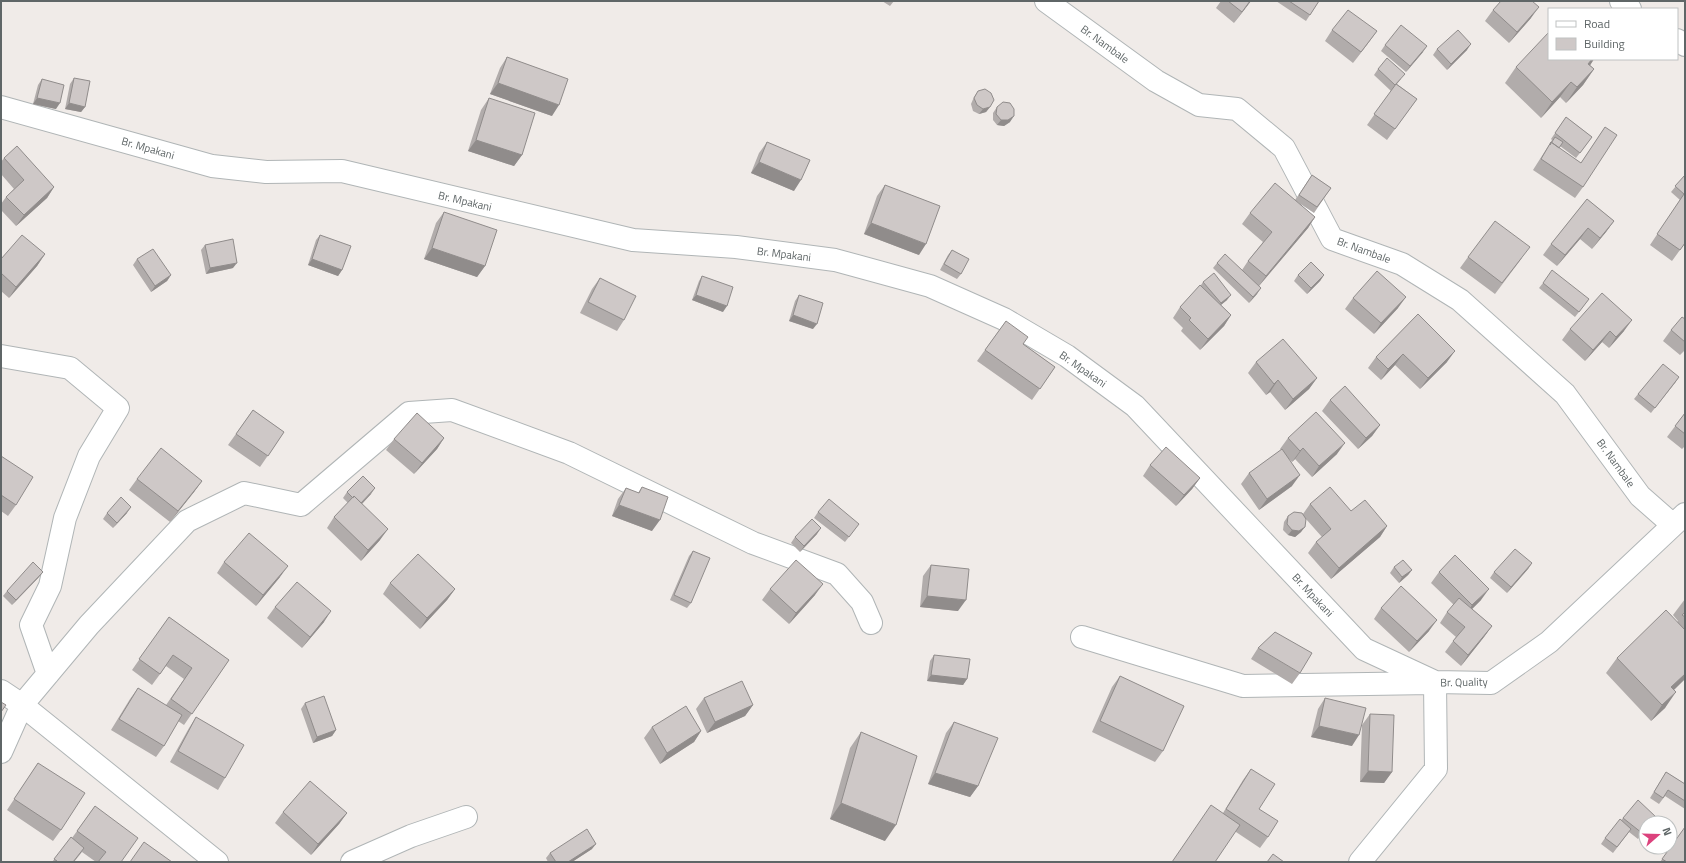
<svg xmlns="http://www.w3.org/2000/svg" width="1686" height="863" viewBox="0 0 1686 863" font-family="'Titillium Web',sans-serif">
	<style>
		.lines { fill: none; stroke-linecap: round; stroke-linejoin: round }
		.street-casing { stroke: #b0b5b6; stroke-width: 24 }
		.street { stroke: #fff; stroke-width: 22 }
		.wall { fill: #b1acab }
		.shaded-wall { fill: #908c8b }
		.building { fill: #cec8c7; stroke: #908c8b }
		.labels { text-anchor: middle; stroke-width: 4; stroke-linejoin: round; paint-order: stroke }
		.street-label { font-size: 11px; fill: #5f6667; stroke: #fff }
	</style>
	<rect width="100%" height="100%" fill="#f0ebe8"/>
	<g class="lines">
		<defs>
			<path id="street" d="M1046 1 1156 81 1199 105 1237 109 1284 148 1332 239 1402 264 1460 300 1565 394 1640 496 1673 525
				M1621 1 1630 9
				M1677 40 1685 45
				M1 107 212 166 266 172 342 171 633 240 736 247 835 260 930 286 1004 319 1067 356 1135 406 1364 649 1435 682
				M1 356 70 368 118 408 89 456 65 518 50 586 31 625 48 674
				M1082 637 1243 686 1432 683
				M1 691 22 705 217 862
				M1 752 22 705 89 625 187 521 244 493 301 505 409 413 452 410 569 453 753 543 837 574 862 602 871 623
				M352 862 411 836 466 817
				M1360 862 1436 769 1435 682 1491 683 1549 642 1685 514"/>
		</defs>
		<use href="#street" class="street-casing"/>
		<use href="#street" class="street"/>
	</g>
	<path class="wall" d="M882 1H894L890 6Z
		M1221 1H1251L1234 23 1216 8Z
		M1276 1H1319L1306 21Z
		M1493 10 1531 18 1509 43 1485 21Z
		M1332 30 1377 31 1353 63 1325 41Z
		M1385 45 1423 52 1406 72 1381 51Z
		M1437 49 1467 50 1447 70 1433 55Z
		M507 57 552 116 490 94 500 68Z
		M1549 59H1594L1590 65 1594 69 1583 85 1566 103 1560 97 1541 118 1505 83 1516 67Z
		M1378 69 1401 79 1397 84 1417 99 1387 140 1367 125 1391 91 1374 75Z
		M74 78 85 107 81 112 65 109 70 84Z
		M42 79 56 109 33 104 38 85Z
		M978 91 990 107 986 112 979 114 973 111 971 104 974 97Z
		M489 98 522 155 514 166 468 151 481 110Z
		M997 107 1010 122 1004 126 997 125 993 120V113Z
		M1566 117 1592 137 1576 158 1560 146 1559 148 1581 163 1605 127 1583 187 1575 198 1533 170 1552 140 1551 139Z
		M767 142 794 191 751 173 759 153Z
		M4 158 54 187 47 198 16 226 1 210V204L6 197 14 189 1 174V162Z
		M1312 175 1331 188 1314 213 1296 201 1315 217 1308 228 1259 286 1257 294 1249 303 1213 268 1217 263 1242 270 1248 261 1263 242 1242 224 1250 213 1295 200Z
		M1685 175V243L1672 261 1650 245 1680 200 1671 192Z
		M885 185 919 255 864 234 877 196Z
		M1587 199 1614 221 1606 232 1592 249 1580 239 1557 266 1543 255 1551 244Z
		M444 212 485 266 477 277 424 259 436 223Z
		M320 235 342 270 338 276 308 265 316 240Z
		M205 245 233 268 206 274 201 250Z
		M952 250 961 274 957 279 940 270 948 255Z
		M45 254 37 266 9 298 1 291V259Z
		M1468 257 1522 258 1495 294 1460 268Z
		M137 259 171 275 167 281 151 292 133 265Z
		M1298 275H1324L1320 281 1307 294 1294 281Z
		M702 276 723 312 692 300 699 281Z
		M600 278 624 320 617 331 580 313 592 289Z
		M1203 282 1227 300 1221 305 1231 315 1224 326 1200 350 1181 331 1183 328 1173 318 1180 307 1201 285Z
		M1543 283 1589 299 1575 317 1539 288Z
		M799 295 813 329 789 321 795 301Z
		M1353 298 1398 308 1374 334 1345 309Z
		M1418 314 1447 362 1420 389 1395 365 1381 380 1368 368 1376 357Z
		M1685 319V350L1680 355 1663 341 1671 330Z
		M1006 321 1023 344 1055 367 1032 400 977 361Z
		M1570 329 1624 331 1609 348 1602 342 1585 361 1562 340Z
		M1256 362 1317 378 1309 389 1285 410 1270 392 1266 395 1248 373Z
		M1679 377 1651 413 1634 399 1638 394Z
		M1330 400 1380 425 1372 436 1358 449 1322 411Z
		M253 410 284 432 260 467 228 445Z
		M1685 413V446L1682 449 1667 437Z
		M444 438 437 449 414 474 386 450 394 439Z
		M1288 438 1337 454 1312 477 1295 459 1292 462 1288 458 1292 486 1259 510 1241 484 1249 473 1281 450 1280 449Z
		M1 456 16 505 8 516 1 511Z
		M1150 465 1200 478 1192 489 1176 506 1143 476Z
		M137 479 202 481 194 492 170 522 129 490Z
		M642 487 652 531 612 516 618 499 626 488 638 493Z
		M347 492 371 494 362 504 380 540 361 561 327 528 334 517 348 503 343 498Z
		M1310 504 1351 511 1387 526 1380 537 1331 579 1308 553 1316 542 1322 537 1306 519 1301 532 1295 537 1288 535 1283 530 1284 522 1288 516 1303 514Z
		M818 512 855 529 845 542 814 518Z
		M107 513H127L113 528 103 519Z
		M817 534 800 552 791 543 795 537Z
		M693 551 691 603 687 608 670 600 689 556Z
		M224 562 280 577 256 606 217 573Z
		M1532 563 1528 569 1507 593 1490 578 1494 572Z
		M931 565 958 611 920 607 923 576Z
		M1394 567 1412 570 1408 575 1399 583 1390 573Z
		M1439 572 1481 600 1472 609 1492 626 1484 637 1461 666 1445 652 1456 637 1440 623 1447 612 1454 605 1431 583Z
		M39 577 12 605 3 596 7 591Z
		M390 583 455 589 447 600 420 629 383 594Z
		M770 589 815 595 789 624 762 600Z
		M1685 599V679L1674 690 1665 708 1651 721 1606 673 1617 658 1677 622 1678 621 1673 615Z
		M275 607 324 622 302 648 267 618Z
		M1381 608 1429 631 1409 652 1374 619Z
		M169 617 229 660 184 725 178 721 164 746 156 757 111 730 130 699 138 688 166 705 184 679 166 666 152 685 132 670Z
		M1258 648 1300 673 1292 684 1251 659Z
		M934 655 967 679 963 685 927 681 930 661Z
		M1120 676 1163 751 1155 762 1092 732 1112 687Z
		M704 698 753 705 745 716 707 733 696 709Z
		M1325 698 1352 746 1311 737 1318 709Z
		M305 703 336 730 332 736 313 743 301 709Z
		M1370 714 1392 772 1384 783 1360 782 1362 725Z
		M196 717 225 778 218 790 170 762 189 728Z
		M954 722 978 786 970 797 928 784 946 733Z
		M652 727 701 731 694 742 660 764 644 738Z
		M861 732 885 841 830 819 850 748Z
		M38 763 61 830 53 841 7 810Z
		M1251 769 1259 809 1268 837 1260 848 1236 832 1223 813 1243 780Z
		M1666 772 1685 784V809L1665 796 1659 804 1650 798Z
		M95 806 121 862H96L82 852 74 862H52L72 838Z
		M283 812 347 813 339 824 311 855 275 823Z
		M1656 817 1651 823H1646V829L1638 839 1629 832 1613 853 1601 844 1605 838 1623 818Z
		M1685 827V862H1660Z
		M592 849 572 862H548L546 858 550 853Z"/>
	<path class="shaded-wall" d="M1250 1H1251L1234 23Z
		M1539 7 1531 18 1509 43 1517 32Z
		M1377 31 1369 42 1353 63 1361 52Z
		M1471 44 1467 50 1447 70 1451 64Z
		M1427 46 1423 52 1406 72 1410 66Z
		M1592 59H1594L1589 67 1588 64Z
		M1594 69 1583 85 1566 103 1577 87Z
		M1571 82 1560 97 1541 118 1552 102Z
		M498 83 559 105 552 116 490 94Z
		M37 98 60 103 56 109 33 104Z
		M69 103 85 107 81 112 65 109Z
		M990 107 986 112 979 114 983 109Z
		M1014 116 1010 122 1004 126 997 125 1001 120Z
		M476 140 522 155 514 166 468 151Z
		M759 162 801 180 794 191 751 173Z
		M54 187 47 198 16 226 24 215Z
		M1315 217 1308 228 1258 287 1266 276Z
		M1614 221 1606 232 1592 249 1600 238Z
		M871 223 926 244 919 255 864 234Z
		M1588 228 1580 239 1557 266 1565 255Z
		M432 248 485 266 477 277 424 259Z
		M45 254 37 266 9 298 16 287Z
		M312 259 342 270 338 276 308 265Z
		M237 263 233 268 206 274 210 268Z
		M171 275 167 281 151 292 155 286Z
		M1324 275 1320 281 1307 294 1311 288Z
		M1261 288 1257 294 1249 303 1253 297Z
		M696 295 727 306 723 312 692 300Z
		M1231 295 1227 300 1217 308 1221 303Z
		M1406 297 1398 308 1374 334 1381 323Z
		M793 315 817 324 813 329 789 321Z
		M1231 315 1224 326 1200 350 1208 339Z
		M1632 320 1624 331 1609 348 1616 337Z
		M1610 331 1602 342 1585 361 1593 350Z
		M1455 351 1447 362 1420 389 1428 378Z
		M1403 354 1395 365 1381 380 1388 369Z
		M1679 377 1675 383 1651 413 1655 408Z
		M1317 378 1309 389 1285 410 1293 399Z
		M1278 380 1270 392 1266 395 1274 384Z
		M1380 425 1372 436 1358 449 1366 438Z
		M444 438 437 449 414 474 422 463Z
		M1345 443 1337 454 1312 477 1319 466Z
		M1303 448 1295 459 1292 462 1300 451Z
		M1300 475 1292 486 1259 510 1267 499Z
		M1200 478 1192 489 1176 506 1184 495Z
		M202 481 194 492 170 522 178 511Z
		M375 488 371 494 356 510 360 505Z
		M619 505 660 520 652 531 612 516Z
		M131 507 127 513 113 528 117 523Z
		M1387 526 1380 537 1331 579 1339 568Z
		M1305 527 1301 532 1295 537 1288 535 1292 530Z
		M821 528 817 534 800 552 804 546Z
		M388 529 380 540 361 561 368 550Z
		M1532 563 1528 569 1507 593 1511 587Z
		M288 566 280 577 256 606 263 595Z
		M1412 570 1408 575 1399 583 1402 577Z
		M43 572 39 577 12 605 16 600Z
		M823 584 815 595 789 624 796 613Z
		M455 589 447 600 420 629 427 618Z
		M1489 589 1481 600 1465 616 1472 605Z
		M927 596 966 600 958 611 920 607Z
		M331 611 324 622 302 648 310 637Z
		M1437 620 1429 631 1409 652 1417 641Z
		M1492 626 1484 637 1461 666 1468 655Z
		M1685 674V679L1660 703 1671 687Z
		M931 675 967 679 963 685 927 681Z
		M1676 692 1665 708 1651 721 1662 705Z
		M753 705 745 716 707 733 715 722Z
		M1319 726 1359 735 1352 746 1311 737Z
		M336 730 332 736 313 743 317 737Z
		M701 731 694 742 660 764 667 753Z
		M1368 771 1392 772 1384 783 1360 782Z
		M935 773 978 786 970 797 928 784Z
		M841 803 896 825 885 841 830 819Z
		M347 813 339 824 311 855 318 844Z
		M596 844 592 849 572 862H568Z"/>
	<path class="building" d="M1228 1H1250L1242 12Z
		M1289 1H1319L1310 15Z
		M1501 1H1532L1539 7 1517 32 1493 10Z
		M1348 10 1377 31 1361 52 1332 30Z
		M1401 25 1427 46 1410 66 1385 45Z
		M1458 30 1471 44 1451 64 1437 49Z
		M1549 32V59H1592L1588 64 1594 69 1577 87 1571 82 1552 102 1516 67Z
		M507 57 568 79 559 105 498 83Z
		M1387 58 1405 74 1395 85 1378 69Z
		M74 78 90 81 85 107 69 103Z
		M42 79 64 85 60 103 37 98Z
		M1396 84 1417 99 1395 129 1374 114Z
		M985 89 991 93 994 100 990 107 983 109 977 105 974 98 978 91Z
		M489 98 535 113 522 155 476 140Z
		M1003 102 1010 103 1014 109V116L1008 120H1001L996 114 997 107Z
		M1566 117 1592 137 1580 153 1555 133Z
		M1605 127 1617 135 1583 187 1541 159 1551 142 1581 163Z
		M1555 137 1563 142 1559 148 1551 142 1550 145Z
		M767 142 810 160 801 180 759 162Z
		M17 146 54 187 24 215 6 197 24 180 4 158Z
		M1312 175 1331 188 1317 207 1299 195Z
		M1685 175V195L1675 186Z
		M1275 183 1315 217 1266 276 1248 261 1272 232 1250 213Z
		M885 185 940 206 926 244 871 223Z
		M1684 194 1685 195V243L1680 250 1657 234Z
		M1587 199 1614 221 1600 238 1588 228 1565 255 1551 244Z
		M444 212 497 230 485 266 432 248Z
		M1495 221 1530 247 1502 283 1468 257Z
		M22 235 45 254 16 287 1 273V259Z
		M320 235 351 246 342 270 312 259Z
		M233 239 237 263 210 268 205 245Z
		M153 249 171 275 155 286 137 259Z
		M952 250 969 259 961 274 944 264Z
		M1225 254 1261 288 1253 297 1217 263Z
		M1311 262 1324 275 1311 288 1298 275Z
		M1552 270 1589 299 1579 312 1543 283Z
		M1377 271 1406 297 1381 323 1353 298Z
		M1214 273 1231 295 1221 303 1203 282Z
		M702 276 733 287 727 306 696 295Z
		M600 278 636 296 624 320 588 302Z
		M1200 285 1231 315 1208 339 1189 320 1191 318 1180 307Z
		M1602 293 1632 320 1616 337 1610 331 1593 350 1570 329Z
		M799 295 823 303 817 324 793 315Z
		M1418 314 1455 351 1428 378 1403 354 1388 369 1376 357Z
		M1682 317 1685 319V342L1671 330Z
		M1006 321 1028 337 1023 344 1055 367 1040 389 985 350Z
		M1283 339 1317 378 1293 399 1278 380 1274 384 1256 362Z
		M1663 364 1679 377 1655 408 1638 394Z
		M1345 386 1380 425 1366 438 1330 400Z
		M253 410 284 432 268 456 236 434Z
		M1316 412 1345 443 1319 466 1303 448 1300 451 1288 438Z
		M417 413 444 438 422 463 394 439Z
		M1685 413V434L1675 426Z
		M1166 447 1200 478 1184 495 1150 465Z
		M161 448 202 481 178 511 137 479Z
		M1282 449 1300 475 1267 499 1249 473Z
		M1 456 33 477 16 505 1 495Z
		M363 476 375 488 361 503 354 496 353 498 347 492Z
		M642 487 668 497 660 520 619 505 626 488 639 493Z
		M1330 487 1351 511 1365 500 1387 526 1339 568 1316 542 1331 529 1310 504Z
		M354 496 388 529 368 550 334 517Z
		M121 497 131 507 117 523 107 513Z
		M829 499 859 524 849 537 818 512Z
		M1294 512 1302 513 1306 519 1305 527 1299 531 1292 530 1287 524 1288 516Z
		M812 519 821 528 804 546 795 537Z
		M249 533 288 566 263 595 224 562Z
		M1515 549 1532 563 1511 587 1494 572Z
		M693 551 710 558 691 603 674 595Z
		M418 554 455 589 427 618 390 583Z
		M1455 555 1489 589 1472 605 1439 572Z
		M796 560 823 584 796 613 770 589Z
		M1403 560 1412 570 1402 577 1394 567Z
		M33 562 43 572 16 600 7 591Z
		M931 565 969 569 966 600 927 596Z
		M297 582 331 611 310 637 275 607Z
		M1401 586 1437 620 1417 641 1381 608Z
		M1459 598 1492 626 1468 655 1453 641 1465 627 1447 612Z
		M1666 610 1685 630V674L1671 687 1676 692 1662 705 1617 658Z
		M1685 612V617L1682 615Z
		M169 617 229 660 192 714 171 699 192 668 173 655 160 674 139 659Z
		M1275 632 1312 653 1300 673 1258 648Z
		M934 655 970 659 967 679 931 675Z
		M1120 676 1184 706 1163 751 1100 721Z
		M742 681 753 705 715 722 704 698Z
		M138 688 182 715 164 746 119 719Z
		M324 696 336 730 317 737 305 703Z
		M1325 698 1366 708 1359 735 1319 726Z
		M1 702 6 705 1 712Z
		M686 706 701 731 667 753 652 727Z
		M1370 714 1394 715 1392 772 1368 771Z
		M196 717 244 745 225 778 178 751Z
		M954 722 998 738 978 786 935 773Z
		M861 732 917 756 896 825 841 803Z
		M38 763 85 793 61 830 14 799Z
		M1251 769 1275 784 1259 809 1278 821 1268 837 1226 809Z
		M1666 772 1685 784V801L1668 790 1663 798 1654 792Z
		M310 781 347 813 318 844 283 812Z
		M1638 800 1656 817 1651 823H1646V828L1642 833 1623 818Z
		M1211 805 1240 825 1215 862H1172Z
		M95 806 138 838 121 862H98L106 852 77 831Z
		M1620 819 1631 829 1617 847 1605 838Z
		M1685 827V862H1667L1662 859Z
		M587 829 596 844 568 862H556L550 853Z
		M71 837 84 848 73 862H56L57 861 54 859Z
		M144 842 172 862H130Z
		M1273 854 1284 862H1267Z"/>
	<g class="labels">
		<g class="street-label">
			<text transform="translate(1105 44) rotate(36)" y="4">Br. Nambale</text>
			<text transform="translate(148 148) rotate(16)" y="4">Br. Mpakani</text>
			<text transform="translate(465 201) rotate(13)" y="4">Br. Mpakani</text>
			<text transform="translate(1364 250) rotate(20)" y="4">Br. Nambale</text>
			<text transform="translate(784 254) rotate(7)" y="4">Br. Mpakani</text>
			<text transform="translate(1083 369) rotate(35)" y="4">Br. Mpakani</text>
			<text transform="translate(1616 463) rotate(54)" y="4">Br. Nambale</text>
			<text transform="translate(1313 595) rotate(47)" y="4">Br. Mpakani</text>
			<text transform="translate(1464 682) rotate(-1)" y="4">Br. Quality</text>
		</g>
	</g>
	<rect width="1686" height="863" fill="none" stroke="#5f6667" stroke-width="4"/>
	<rect x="1548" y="8" width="130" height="52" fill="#ffffff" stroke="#bfc2c2"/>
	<rect x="1556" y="21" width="20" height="6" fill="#ffffff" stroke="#bfc2c2"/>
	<text x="1584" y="28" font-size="12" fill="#5f6667">Road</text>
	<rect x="1556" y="38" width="20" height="12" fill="#cec8c7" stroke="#bfc2c2"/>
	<text x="1584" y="48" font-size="12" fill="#5f6667">Building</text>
	<g transform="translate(1658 835) rotate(70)"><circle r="19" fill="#ffffff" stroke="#bfc2c2"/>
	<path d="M0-3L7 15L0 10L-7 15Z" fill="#dc427d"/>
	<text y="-6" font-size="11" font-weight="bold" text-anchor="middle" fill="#5f6667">N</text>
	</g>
</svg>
